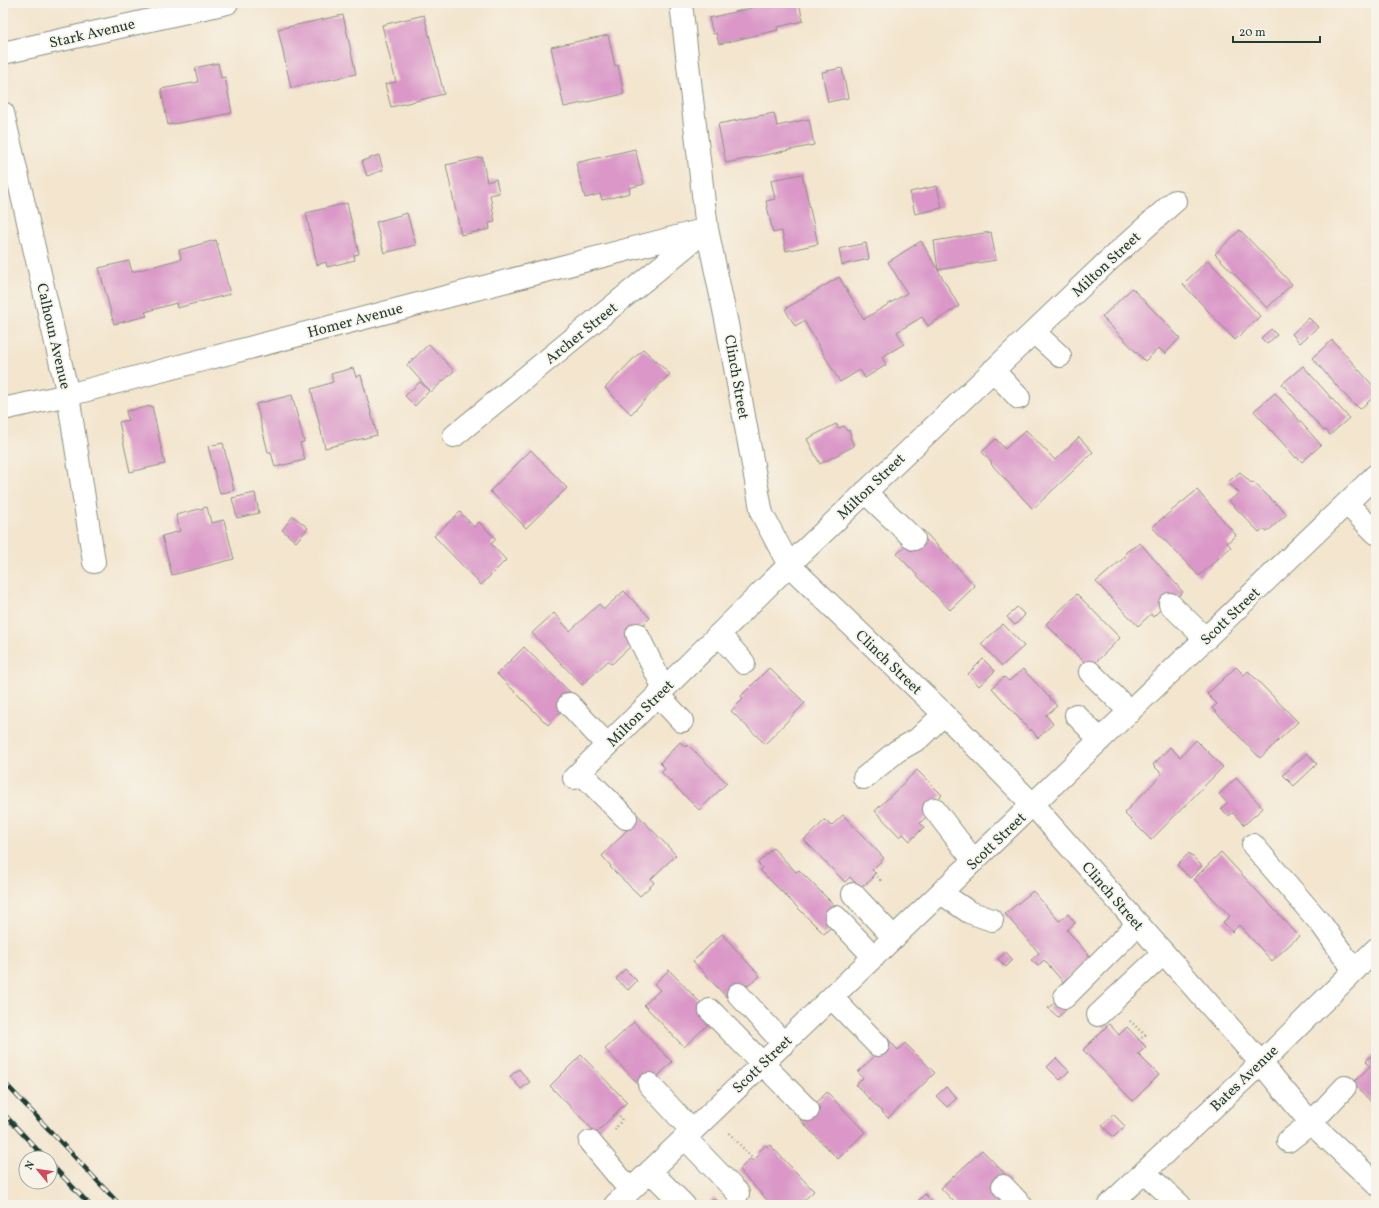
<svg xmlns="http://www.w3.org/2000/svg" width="1379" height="1208" viewBox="0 0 1379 1208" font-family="Vollkorn,serif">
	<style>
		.building { fill: #da97c8 }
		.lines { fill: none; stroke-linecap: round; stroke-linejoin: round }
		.minor-casing { stroke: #899181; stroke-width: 24 }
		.path { stroke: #899181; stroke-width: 2.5; stroke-dasharray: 1 3; stroke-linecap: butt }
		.minor { stroke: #fff; stroke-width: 22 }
		.rail-casing { stroke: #1f3d34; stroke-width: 4.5 }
		.rail { stroke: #f7f3e8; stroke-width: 3; stroke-dasharray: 9; stroke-linecap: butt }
		.labels { text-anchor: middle; stroke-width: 3.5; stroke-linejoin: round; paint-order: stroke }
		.street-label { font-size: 15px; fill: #1f3d34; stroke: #f7f3e8 }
	</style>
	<rect width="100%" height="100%" fill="#f7f3e8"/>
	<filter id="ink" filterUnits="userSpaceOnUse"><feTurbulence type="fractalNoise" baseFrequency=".025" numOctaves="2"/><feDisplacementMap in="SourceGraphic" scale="8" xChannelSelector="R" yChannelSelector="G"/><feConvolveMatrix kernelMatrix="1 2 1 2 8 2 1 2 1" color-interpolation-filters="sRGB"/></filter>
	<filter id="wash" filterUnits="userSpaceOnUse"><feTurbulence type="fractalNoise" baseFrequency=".012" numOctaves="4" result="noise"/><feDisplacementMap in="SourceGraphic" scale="16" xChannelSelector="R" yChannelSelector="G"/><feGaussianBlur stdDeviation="0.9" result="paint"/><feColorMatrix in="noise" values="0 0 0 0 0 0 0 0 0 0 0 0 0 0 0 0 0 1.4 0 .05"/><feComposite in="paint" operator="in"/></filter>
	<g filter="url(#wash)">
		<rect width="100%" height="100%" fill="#f3e5ce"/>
		<g id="blocks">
			<path class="building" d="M773 3H799L803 21 777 27 778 30 719 44 716 33 713 34 709 18Z
				M343 15 356 74 291 88 278 29Z
				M424 15 444 94 391 107 385 84 396 82 382 25Z
				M608 35 615 66 618 65 624 94 564 107 551 47Z
				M218 63 221 78 225 77 232 113 168 125 161 89 198 82 195 68Z
				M842 68 848 98 828 102 822 72Z
				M774 113 777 126 809 119 814 145 726 163 718 124Z
				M635 149 644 184 629 188 630 193 602 200 600 194 585 198 576 163Z
				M379 155 383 170 367 176 362 161Z
				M482 157 487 182 496 179 499 193 490 195 495 222 489 223 490 229 461 235 446 165Z
				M802 174 818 244 786 251 782 231 773 233 766 201 775 199 771 180Z
				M937 186 942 208 915 214 910 192Z
				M347 203 359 254 354 255 355 260 327 267 326 262 317 265 306 213Z
				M407 213 416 245 384 253 376 222Z
				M1240 230 1292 284 1267 308 1215 254Z
				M991 232 996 260 938 270 934 241Z
				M216 240 230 294 177 308 176 303 145 312 147 316 114 324 99 268 129 261 132 272 181 259 179 250Z
				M921 241 959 306 928 326 922 317 897 332 904 344 882 357 886 365 865 378 860 370 840 382 804 321 795 326 785 309 839 277 864 319 907 293 888 262Z
				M866 243 869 259 842 265 839 249Z
				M1208 260 1260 316 1235 340 1183 284Z
				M1132 288 1180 338 1165 354 1159 348 1145 361 1102 317Z
				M1309 318 1318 327 1300 343 1292 334Z
				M1271 329 1277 335 1267 344 1261 338Z
				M1332 340 1376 389V395L1360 409 1355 404 1354 405 1312 358Z
				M429 344 454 371 431 392 407 365Z
				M643 349 670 374 631 414 605 388Z
				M1303 366 1349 418 1330 435 1326 430 1324 431 1282 384Z
				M353 368 356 377 361 375 377 435 325 448 311 389 333 382 331 374Z
				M420 382 429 391 415 406 405 396Z
				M1275 393 1321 445 1302 462 1297 457 1296 458 1254 411Z
				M292 395 304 442 300 443 305 460 275 467 271 452H268L256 404Z
				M152 406 165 464 130 472 119 422 128 420 126 411Z
				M836 424 838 428 844 426 847 431 849 430 851 436 850 437 854 446 820 464 807 439Z
				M1026 430 1055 460 1079 437 1093 452 1033 509 991 464 992 463 982 452 996 439 1005 449Z
				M223 443 234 490 220 494 208 446Z
				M531 450 567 488 526 528 490 491Z
				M1240 472 1251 483 1253 482 1287 514 1267 532 1263 529 1259 532 1229 501 1239 493 1228 482Z
				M1197 490 1236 535 1227 543 1231 547 1199 576 1152 527Z
				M255 493 259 513 237 518 232 498Z
				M207 507 211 523 224 520 234 559 172 575 162 536 180 531 176 515Z
				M460 512 474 527 479 522 496 539 491 544 506 560 481 585 434 536Z
				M293 516 308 528 296 542 282 530Z
				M923 530 975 586 950 610 897 554Z
				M1140 543 1183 592 1162 610 1161 609 1153 617 1151 614 1138 626 1096 582 1125 557 1126 552Z
				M624 591 650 618 630 637 635 642 612 664 608 661 582 685 532 633 554 613 570 631 599 604 604 609Z
				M1077 594 1120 638 1090 668 1046 624Z
				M1017 607 1025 615 1015 625 1007 617Z
				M1003 624 1024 646 1002 666 981 644Z
				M524 647 575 697 548 725 497 674Z
				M983 659 995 671 979 686 968 674Z
				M1236 667 1244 675 1248 671 1298 722 1260 758 1212 708 1217 704 1207 694Z
				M769 668 805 703 765 744 731 711 743 699 741 696Z
				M1023 669 1057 706 1046 715 1053 724 1038 738 1031 729 1030 731 992 688 1004 677 1009 681Z
				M1196 740 1223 767 1151 840 1124 813 1162 774 1153 765 1170 747 1180 757Z
				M680 742 685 747 688 745 727 783 699 810 661 772 665 768 660 763Z
				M1307 753 1317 764 1294 786 1283 775Z
				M917 770 942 795 938 799 932 811 920 823 924 827 910 841 903 834 900 837 875 811Z
				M1236 778 1263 808 1244 825 1233 813 1228 816 1221 808 1227 803 1219 794Z
				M633 810 676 855 651 879 654 883 640 896 610 867 611 866 602 856 627 830 620 823Z
				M843 815 884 858 872 870 875 873 872 877 873 878 865 885 864 884 860 888 850 877 845 882 804 840 825 820 831 826Z
				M773 848 796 872 799 870 841 912 835 923 824 934 760 870 762 868 758 863Z
				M1221 852 1299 936 1272 961 1239 925 1232 932 1223 922 1230 916 1194 879Z
				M1189 853 1202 866 1190 878 1177 865Z
				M1033 891 1059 921 1068 914 1075 923 1067 930 1091 958 1063 982 1044 960 1038 966 1031 960 1039 953 1005 914Z
				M722 934 760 976 748 986 747 985 730 1001 693 961Z
				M1006 952 1013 960 1006 967 998 959Z
				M625 969 637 981 628 990 616 979Z
				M669 970 715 1018 684 1047 644 1005 660 990 654 984Z
				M1060 998 1069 1007 1058 1017 1048 1008Z
				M634 1022 672 1062 644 1090 605 1049Z
				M1109 1024 1119 1035 1127 1027 1146 1047 1138 1054 1159 1075 1133 1101 1083 1050Z
				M886 1037 898 1050 905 1043 935 1073 888 1118 856 1085 863 1078 858 1072 877 1054Z
				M1376 1051V1107L1353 1083 1370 1066 1366 1061Z
				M581 1055 627 1102 596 1133 550 1086Z
				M1056 1058 1069 1071 1060 1080 1047 1067Z
				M519 1069 530 1082 521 1089 510 1076Z
				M946 1087 957 1098 947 1107 936 1096Z
				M827 1092 865 1132 838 1159 800 1120Z
				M1113 1114 1125 1126 1114 1137 1102 1126Z
				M766 1145 768 1147 770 1145 814 1191 799 1205H764L768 1201 739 1170 750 1159 753 1161 759 1155 757 1153Z
				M982 1150 1010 1179 1008 1201 1003 1205H957L941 1188Z
				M925 1194 935 1205H914Z
				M714 1198 721 1205H706Z"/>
		</g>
	</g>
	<g filter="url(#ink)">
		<use href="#blocks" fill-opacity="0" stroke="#899181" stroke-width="1"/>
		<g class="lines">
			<defs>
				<path id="minor" d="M681 3 707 229 727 324 762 514 789 565 944 714 1033 805 1261 1063 1311 1123 1376 1184
					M3 53 227 3
					M3 113 68 395 94 562
					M1034 332 1060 356
					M993 370 1019 398
					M3 409 68 395 707 229
					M454 436 701 234
					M865 492 914 539
					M1347 504 1376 533
					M1170 604 1206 639
					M637 634 664 689
					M719 634 744 663
					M1090 672 1130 712
					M658 695 682 721
					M569 704 607 745
					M1076 715 1100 740
					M580 772 626 818
					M574 778 789 565 1107 262 1175 201
					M864 778 897 751 918 739 944 714
					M934 809 974 861
					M1253 845 1322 925 1354 970
					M941 893 969 912 992 920
					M853 894 894 938
					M836 917 874 957
					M738 994 784 1044
					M1065 997 1138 924
					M832 998 878 1045
					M710 1010 808 1110
					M1098 1015 1164 953
					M649 1084 692 1131
					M685 1138 738 1193
					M1288 1141 1311 1123 1345 1087
					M590 1142 630 1190
					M650 1171 684 1205
					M1144 1172 1180 1205
					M1003 1186 1021 1205
					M615 1205 1376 475
					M1109 1205 1261 1063 1376 949"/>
			</defs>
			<use href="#minor" class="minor-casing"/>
			<path class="path" d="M875 873 880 880 878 882
				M1130 1021 1145 1035 1139 1040
				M615 1130 622 1119 616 1112
				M729 1133 754 1160"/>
			<use href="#minor" class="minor"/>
			<defs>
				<path id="rail" d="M3 1081 120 1205
					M3 1113 45 1158
					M50 1163 90 1205"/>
			</defs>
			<use href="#rail" class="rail-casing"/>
			<use href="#rail" class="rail"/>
		</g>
	</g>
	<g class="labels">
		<g class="street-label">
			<text transform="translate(92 33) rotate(-13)" y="5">Stark Avenue</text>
			<text transform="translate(1106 264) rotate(-43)" y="5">Milton Street</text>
			<text transform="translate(355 320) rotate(-15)" y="5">Homer Avenue</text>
			<text transform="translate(581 333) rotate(-39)" y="5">Archer Street</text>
			<text transform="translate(54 336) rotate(77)" y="5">Calhoun Avenue</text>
			<text transform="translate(737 377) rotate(80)" y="5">Clinch Street</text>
			<text transform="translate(871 486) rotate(-44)" y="5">Milton Street</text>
			<text transform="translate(1230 616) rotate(-44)" y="5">Scott Street</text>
			<text transform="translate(889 662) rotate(44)" y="5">Clinch Street</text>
			<text transform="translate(640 713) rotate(-45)" y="5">Milton Street</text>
			<text transform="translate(996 841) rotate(-44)" y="5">Scott Street</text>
			<text transform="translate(1113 896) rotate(49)" y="5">Clinch Street</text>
			<text transform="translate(762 1064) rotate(-44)" y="5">Scott Street</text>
			<text transform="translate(1244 1078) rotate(-44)" y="5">Bates Avenue</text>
		</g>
	</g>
	<rect width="1379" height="1208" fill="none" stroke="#f7f3e8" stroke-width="16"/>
	<g transform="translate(38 1170) rotate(299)"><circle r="19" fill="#f7f3e8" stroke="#a1aaa0"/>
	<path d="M0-3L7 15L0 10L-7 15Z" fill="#d1495b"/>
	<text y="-6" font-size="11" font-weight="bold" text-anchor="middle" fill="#1f3d34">N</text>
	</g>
	<path d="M1233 36v6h87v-6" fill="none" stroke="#1f3d34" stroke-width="2"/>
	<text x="1239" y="36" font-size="12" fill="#1f3d34" stroke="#f7f3e8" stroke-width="3" paint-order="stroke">20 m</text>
</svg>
